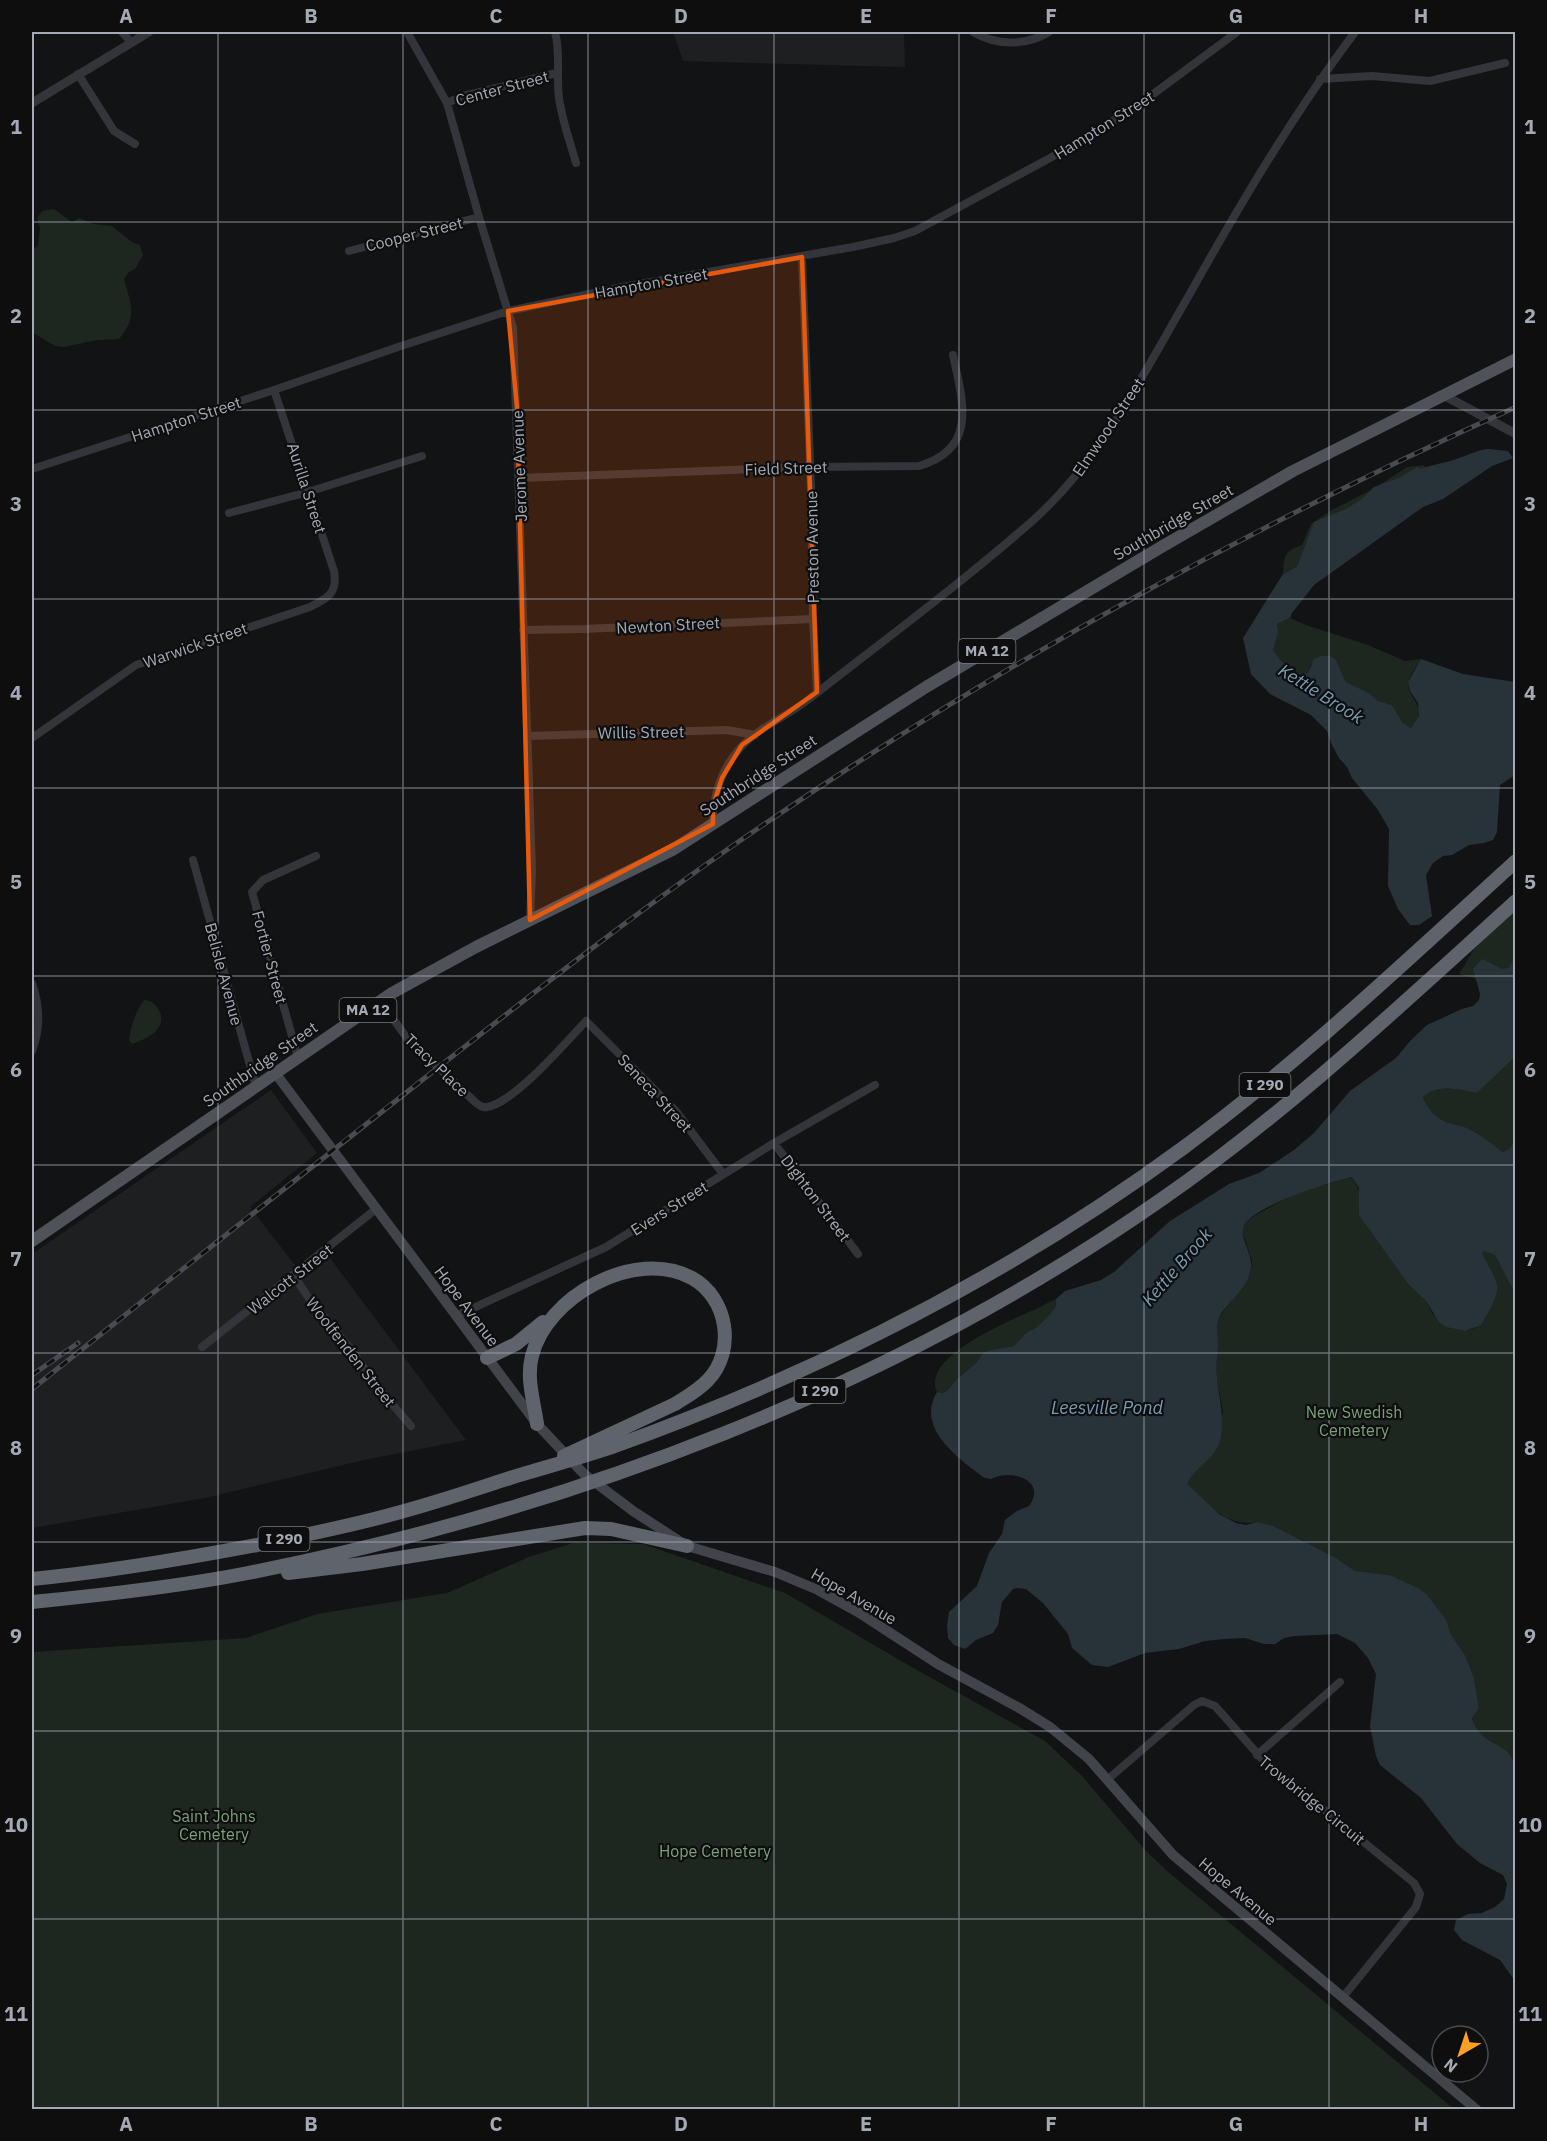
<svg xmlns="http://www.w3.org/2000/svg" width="1547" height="2141" viewBox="0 0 1547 2141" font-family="'IBM Plex Sans',sans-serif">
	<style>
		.built { fill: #1e1f21 }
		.green { fill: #1e271f }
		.water { fill: #283339 }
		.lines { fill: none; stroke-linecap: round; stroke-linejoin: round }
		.minor { stroke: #33353a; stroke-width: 8 }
		.tertiary { stroke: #33353a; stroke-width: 9 }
		.secondary { stroke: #41444a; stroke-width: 10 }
		.primary { stroke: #4f5259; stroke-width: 12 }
		.motorway { stroke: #5f636b; stroke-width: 14 }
		.rail-casing { stroke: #484b51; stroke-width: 5 }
		.rail { stroke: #0e0e0f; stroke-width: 3; stroke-dasharray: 9; stroke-linecap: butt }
		.marked { fill: #e8590c; fill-opacity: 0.2; stroke: #e8590c; stroke-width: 4.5; stroke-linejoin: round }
		.grid { fill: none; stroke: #a3aab6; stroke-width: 1.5; stroke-opacity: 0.55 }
		.labels { text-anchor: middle; stroke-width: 4.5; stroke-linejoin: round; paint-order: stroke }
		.shield { fill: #0e0e0f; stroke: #767b84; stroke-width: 1.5 }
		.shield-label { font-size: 15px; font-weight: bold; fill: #a3aab6 }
		.street-label { font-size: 16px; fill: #a3aab6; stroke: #0e0e0f }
		.park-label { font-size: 16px; fill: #79a279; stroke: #0e0e0f }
		.water-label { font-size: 18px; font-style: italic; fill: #779cb4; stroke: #0e0e0f }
		.neatline { fill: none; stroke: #a3aab6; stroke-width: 2 }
		.grid-label { font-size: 20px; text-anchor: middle; font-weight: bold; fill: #a3aab6 }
	</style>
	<rect width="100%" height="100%" fill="#121314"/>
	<path class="built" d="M673 32H904L905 67 683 61Z
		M271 1090 317 1153 250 1207 305 1278 330 1258 466 1440 364 1460 205 1498 32 1528V1254Z"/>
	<path class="green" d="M54 209 72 222 79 218 93 224 112 226 132 242 140 245 143 255 135 269 129 272 124 279C131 305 138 316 119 339L97 340 64 347 55 346 32 332V250L38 246 40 228 37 218 42 211Z
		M1425 465 1424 469 1319 558 1283 574C1284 556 1284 551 1302 545L1311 524 1330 511 1373 489 1407 467Z
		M1290 618 1306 625 1368 645 1405 661 1421 659C1417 666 1411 673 1409 680 1404 699 1432 706 1411 728L1403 723 1392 705 1378 701 1369 693 1346 682 1336 660 1311 664 1308 674 1301 680 1277 665 1266 634 1277 624Z
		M1515 909V986L1501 985 1459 974 1474 949Z
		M144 1000C155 1000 165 1014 160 1025 156 1035 141 1041 132 1044L129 1040C131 1026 135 1012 144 1000Z
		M1515 1057V1141L1509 1149 1503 1152C1491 1143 1480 1134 1467 1128 1461 1125 1455 1125 1449 1123 1436 1119 1427 1108 1423 1097 1440 1083 1457 1090 1477 1093Z
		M1352 1177 1409 1285 1426 1301 1432 1313 1446 1327 1465 1331 1475 1328 1497 1283 1482 1253 1484 1251 1495 1255 1516 1293 1515 1766C1513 1760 1510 1753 1504 1749 1491 1738 1479 1739 1472 1720L1479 1708 1474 1678 1465 1655 1451 1635 1447 1621 1389 1575 1355 1571 1336 1558 1258 1522C1226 1528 1208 1504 1186 1484L1190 1476 1206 1461 1223 1413 1217 1378 1216 1338 1219 1318 1250 1274 1252 1261 1242 1230 1244 1224 1254 1216 1285 1199 1308 1189Z
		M1056 1299V1306L1050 1314 1037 1327 1026 1333 1014 1346 982 1354 976 1363 956 1380 948 1390 943 1393 937 1392C920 1357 1011 1320 1036 1309 1043 1306 1048 1302 1056 1299Z
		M573 1543 643 1544 785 1593 915 1669 1045 1741 1082 1776 1146 1851 1167 1871 1454 2109H32V1652L246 1638 317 1614 447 1593 529 1557Z"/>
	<path class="water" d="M1488 449 1508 451 1513 458 1492 466 1443 499 1423 507 1314 585 1292 613 1290 618 1277 624 1278 632 1273 650 1280 660 1297 676 1308 673 1314 659 1321 656H1330L1336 660 1346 682 1369 693 1378 701 1392 705 1403 723 1411 728 1419 716 1418 703 1410 691 1408 682 1421 659 1463 674 1515 682V775L1500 785 1497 832 1493 840 1484 843 1469 845 1452 855 1443 856 1433 863 1426 875 1432 916 1419 925H1410L1398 909 1388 886 1389 829 1378 810 1352 778 1347 767 1339 758 1332 745 1327 731 1311 715 1270 694 1251 674 1243 638 1283 574 1297 567 1314 522 1346 509 1362 499 1374 487 1401 477 1417 467 1420 469C1433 464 1447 463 1459 458 1469 455 1477 450 1488 449Z
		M1515 956V1057L1477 1093C1458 1090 1439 1083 1423 1097 1427 1108 1436 1119 1449 1123 1455 1125 1461 1125 1467 1128 1480 1134 1491 1143 1503 1152L1509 1149 1515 1141V1293L1495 1255 1484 1251 1482 1253C1486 1262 1495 1276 1497 1284 1499 1298 1487 1313 1481 1325L1465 1331 1446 1327 1439 1322 1426 1301 1409 1285 1359 1215V1188L1352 1177C1333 1181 1245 1208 1243 1229 1241 1243 1255 1255 1250 1273 1245 1291 1226 1303 1219 1318 1216 1327 1218 1337 1218 1345 1217 1356 1216 1367 1217 1377 1219 1399 1225 1419 1220 1441 1215 1459 1194 1468 1187 1484L1219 1514 1236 1523 1246 1525 1258 1522 1273 1526 1336 1558 1355 1571 1389 1575 1418 1588 1427 1595 1447 1621 1451 1635 1465 1655 1474 1678 1479 1708 1472 1719C1479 1739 1491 1739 1504 1749 1510 1753 1513 1760 1515 1766V1981L1500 1960 1462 1940 1454 1930 1456 1920 1468 1914 1482 1913 1495 1907 1504 1899 1507 1884 1503 1875 1480 1863 1457 1844 1421 1798 1380 1765 1376 1756 1370 1726 1376 1674 1368 1658 1355 1643 1337 1634 1295 1636 1284 1638 1275 1644H1264L1245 1638 1225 1639 1205 1641 1179 1649 1145 1653 1108 1667 1092 1665 1072 1648 1068 1634 1043 1603 1026 1589 1017 1588 1013 1589 1002 1602 998 1625 993 1633 976 1640 965 1649 954 1645 948 1638 947 1625 949 1612 977 1586 989 1553 1002 1534 1005 1520 1017 1511 1029 1506C1048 1480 1010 1468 991 1479L985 1478C959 1459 915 1428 937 1392L943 1393 948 1390 956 1380 976 1363 982 1354 988 1351 1014 1346 1026 1333 1037 1327 1050 1314 1056 1306V1299L1065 1291 1101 1280 1114 1272 1170 1221 1229 1184 1259 1173 1294 1150 1314 1133 1350 1091 1396 1058 1411 1040 1427 1025 1462 1009 1473 1006 1479 1000 1480 994 1473 969 1482 959 1502 969 1509 968Z"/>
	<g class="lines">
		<path class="minor" d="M122 32 131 42
			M407 32 447 103 479 217 513 328 532 870 530 920
			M555 32C561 54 556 75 559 98 562 120 570 142 576 163
			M973 32C997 46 1026 46 1049 32
			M78 74 114 131 135 144
			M1320 79 1372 76 1430 81 1505 63
			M447 103 463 96 557 73
			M349 251 479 217
			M802 257 811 488 813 619 817 692
			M32 469 274 390 398 347 508 311 622 287 853 247 894 238 915 231 1050 158 1133 109 1237 32
			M519 478 810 467 919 466C978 449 963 402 953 355
			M229 513 308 492 422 456
			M523 630 583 629 813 619
			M527 736 727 730 755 735
			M32 738 136 665 310 607C328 598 338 593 334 571L274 390
			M713 824C712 797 722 767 741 747 759 727 788 716 809 699 883 641 959 585 1030 523 1100 462 1142 376 1188 297 1239 206 1292 116 1355 32
			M193 860 256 1087
			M32 983C40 1006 41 1028 32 1051
			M380 1001 407 1038 475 1102C479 1105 482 1108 487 1107 514 1103 567 1041 586 1021L675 1110 723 1174
			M298 1058 252 892 263 880 316 856
			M774 1143 858 1254
			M294 1276 310 1300 349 1347 380 1390 411 1426
			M456 1316 606 1247 774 1143 875 1085
			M202 1347 376 1209
			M1257 1755 1340 1682
			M1107 1780 1194 1705 1202 1701 1215 1706 1263 1760 1414 1883 1420 1894 1416 1907 1343 1997"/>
		<path class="tertiary" d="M32 103 149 32
			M1445 396 1516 434"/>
		<path class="secondary" d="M276 1074 537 1424 584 1474 633 1511 687 1546 775 1572 818 1590 858 1612 938 1664 1021 1709 1050 1727 1089 1759 1173 1855 1477 2110"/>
		<path class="primary" d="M32 1241 392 993 476 947 674 849 926 687 1163 546 1293 471 1516 359"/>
		<path class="motorway" d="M487 1358 516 1344 543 1322
			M537 1424C534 1402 526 1378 532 1356 546 1297 635 1247 692 1278 728 1298 736 1351 708 1380 699 1390 686 1397 675 1404L564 1456
			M288 1573 362 1564 585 1528 611 1529 687 1546
			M32 1579C107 1572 183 1559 257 1545 304 1535 351 1526 397 1513 435 1503 473 1490 510 1478 545 1467 581 1458 615 1446 817 1373 1010 1275 1183 1148 1301 1061 1407 960 1516 861
			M32 1602C104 1595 177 1587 248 1573 572 1509 890 1389 1162 1199 1289 1111 1401 1005 1516 901"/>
		<defs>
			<path id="rail" d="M32 1375 78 1343
				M32 1389C168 1281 303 1173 440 1066 546 983 652 900 763 825 1001 663 1254 525 1516 407"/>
		</defs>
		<use href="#rail" class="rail-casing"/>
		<use href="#rail" class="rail"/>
	</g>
	<path class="marked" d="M802 257 817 692 742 745 722 778 713 806V824L530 920 517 408 508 311Z"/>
	<path class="grid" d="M218 32V2110M403 32V2110M588 32V2110M774 32V2110M959 32V2110M1144 32V2110M1329 32V2110M32 222H1516M32 410H1516M32 599H1516M32 788H1516M32 976H1516M32 1165H1516M32 1353H1516M32 1542H1516M32 1731H1516M32 1919H1516"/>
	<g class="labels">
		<g class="shield">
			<rect x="958.5" y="639" width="57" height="24" rx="4.5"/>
			<rect x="339.5" y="998" width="57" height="24" rx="4.5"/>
			<rect x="1239.5" y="1073" width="51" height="24" rx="4.5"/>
			<rect x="794.5" y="1379" width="51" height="24" rx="4.5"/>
			<rect x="258.5" y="1527" width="51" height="24" rx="4.5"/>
		</g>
		<g class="shield-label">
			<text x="987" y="656">MA 12</text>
			<text x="368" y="1015">MA 12</text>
			<text x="1265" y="1090">I 290</text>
			<text x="820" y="1396">I 290</text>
			<text x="284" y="1544">I 290</text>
		</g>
		<g class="street-label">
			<text transform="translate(502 88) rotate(-15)" y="6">Center Street</text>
			<text transform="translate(1104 125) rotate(-32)" y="6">Hampton Street</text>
			<text transform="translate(414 234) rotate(-14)" y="6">Cooper Street</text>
			<text transform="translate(651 283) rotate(-10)" y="6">Hampton Street</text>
			<text transform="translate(186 419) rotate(-18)" y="6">Hampton Street</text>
			<text transform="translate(1108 427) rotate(-56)" y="6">Elmwood Street</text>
			<text transform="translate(519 466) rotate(-92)" y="6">Jerome Avenue</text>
			<text transform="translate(786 468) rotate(-2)" y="6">Field Street</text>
			<text transform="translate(307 488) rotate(72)" y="6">Aurilla Street</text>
			<text transform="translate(1173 522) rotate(-30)" y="6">Southbridge Street</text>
			<text transform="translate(812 547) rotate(-91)" y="6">Preston Avenue</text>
			<text transform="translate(668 625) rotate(-3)" y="6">Newton Street</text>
			<text transform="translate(195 645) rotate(-19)" y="6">Warwick Street</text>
			<text transform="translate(641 732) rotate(-1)" y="6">Willis Street</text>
			<text transform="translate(758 775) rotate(-33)" y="6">Southbridge Street</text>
			<text transform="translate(270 957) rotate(75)" y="6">Fortier Street</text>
			<text transform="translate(224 974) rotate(75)" y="6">Belisle Avenue</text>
			<text transform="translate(260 1064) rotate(-35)" y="6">Southbridge Street</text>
			<text transform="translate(437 1065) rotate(44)" y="6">Tracy Place</text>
			<text transform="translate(655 1093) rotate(47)" y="6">Seneca Street</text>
			<text transform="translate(816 1198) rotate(53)" y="6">Dighton Street</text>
			<text transform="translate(669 1208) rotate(-32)" y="6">Evers Street</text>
			<text transform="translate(290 1279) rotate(-38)" y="6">Walcott Street</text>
			<text transform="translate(467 1306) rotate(53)" y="6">Hope Avenue</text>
			<text transform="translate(351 1352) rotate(52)" y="6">Woolfenden Street</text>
			<text transform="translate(854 1596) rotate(30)" y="6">Hope Avenue</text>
			<text transform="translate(1312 1800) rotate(39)" y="6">Trowbridge Circuit</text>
			<text transform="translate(1238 1891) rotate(40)" y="6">Hope Avenue</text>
		</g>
		<g class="park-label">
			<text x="1354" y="1418">New Swedish<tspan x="1354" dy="18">Cemetery</tspan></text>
			<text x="214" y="1822">Saint Johns<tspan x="214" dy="18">Cemetery</tspan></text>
			<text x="715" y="1857">Hope Cemetery</text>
		</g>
		<g class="water-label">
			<text transform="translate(1321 694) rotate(32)" y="6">Kettle Brook</text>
			<text transform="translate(1177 1267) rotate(-49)" y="6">Kettle Brook</text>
			<text x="1107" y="1414">Leesville Pond</text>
		</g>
	</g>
	<rect width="1547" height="2141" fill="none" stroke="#0e0e0f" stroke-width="66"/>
	<g transform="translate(1460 2054) rotate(219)"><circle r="28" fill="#0e0e0f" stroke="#4a4c52" stroke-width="1.5"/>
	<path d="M0-4.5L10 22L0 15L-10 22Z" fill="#fea121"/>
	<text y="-9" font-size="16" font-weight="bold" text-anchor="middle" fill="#a3aab6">N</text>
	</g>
	<rect x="33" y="33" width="1481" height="2075" class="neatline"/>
	<g class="grid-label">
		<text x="126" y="23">A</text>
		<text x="311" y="23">B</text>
		<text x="496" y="23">C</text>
		<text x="681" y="23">D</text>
		<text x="866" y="23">E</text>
		<text x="1051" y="23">F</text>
		<text x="1236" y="23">G</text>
		<text x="1421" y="23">H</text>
		<text x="16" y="134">1</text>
		<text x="1530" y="134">1</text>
		<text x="16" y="323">2</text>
		<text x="1530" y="323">2</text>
		<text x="16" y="511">3</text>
		<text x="1530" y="511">3</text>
		<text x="16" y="700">4</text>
		<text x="1530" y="700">4</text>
		<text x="16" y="889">5</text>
		<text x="1530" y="889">5</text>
		<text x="16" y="1077">6</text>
		<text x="1530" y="1077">6</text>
		<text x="16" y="1266">7</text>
		<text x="1530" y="1266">7</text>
		<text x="16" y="1455">8</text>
		<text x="1530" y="1455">8</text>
		<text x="16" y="1643">9</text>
		<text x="1530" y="1643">9</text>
		<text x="16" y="1832">10</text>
		<text x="1530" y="1832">10</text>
		<text x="16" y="2021">11</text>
		<text x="1530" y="2021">11</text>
		<text x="126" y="2131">A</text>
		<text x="311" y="2131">B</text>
		<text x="496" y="2131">C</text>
		<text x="681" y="2131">D</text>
		<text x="866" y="2131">E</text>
		<text x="1051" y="2131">F</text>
		<text x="1236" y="2131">G</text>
		<text x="1421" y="2131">H</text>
	</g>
</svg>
